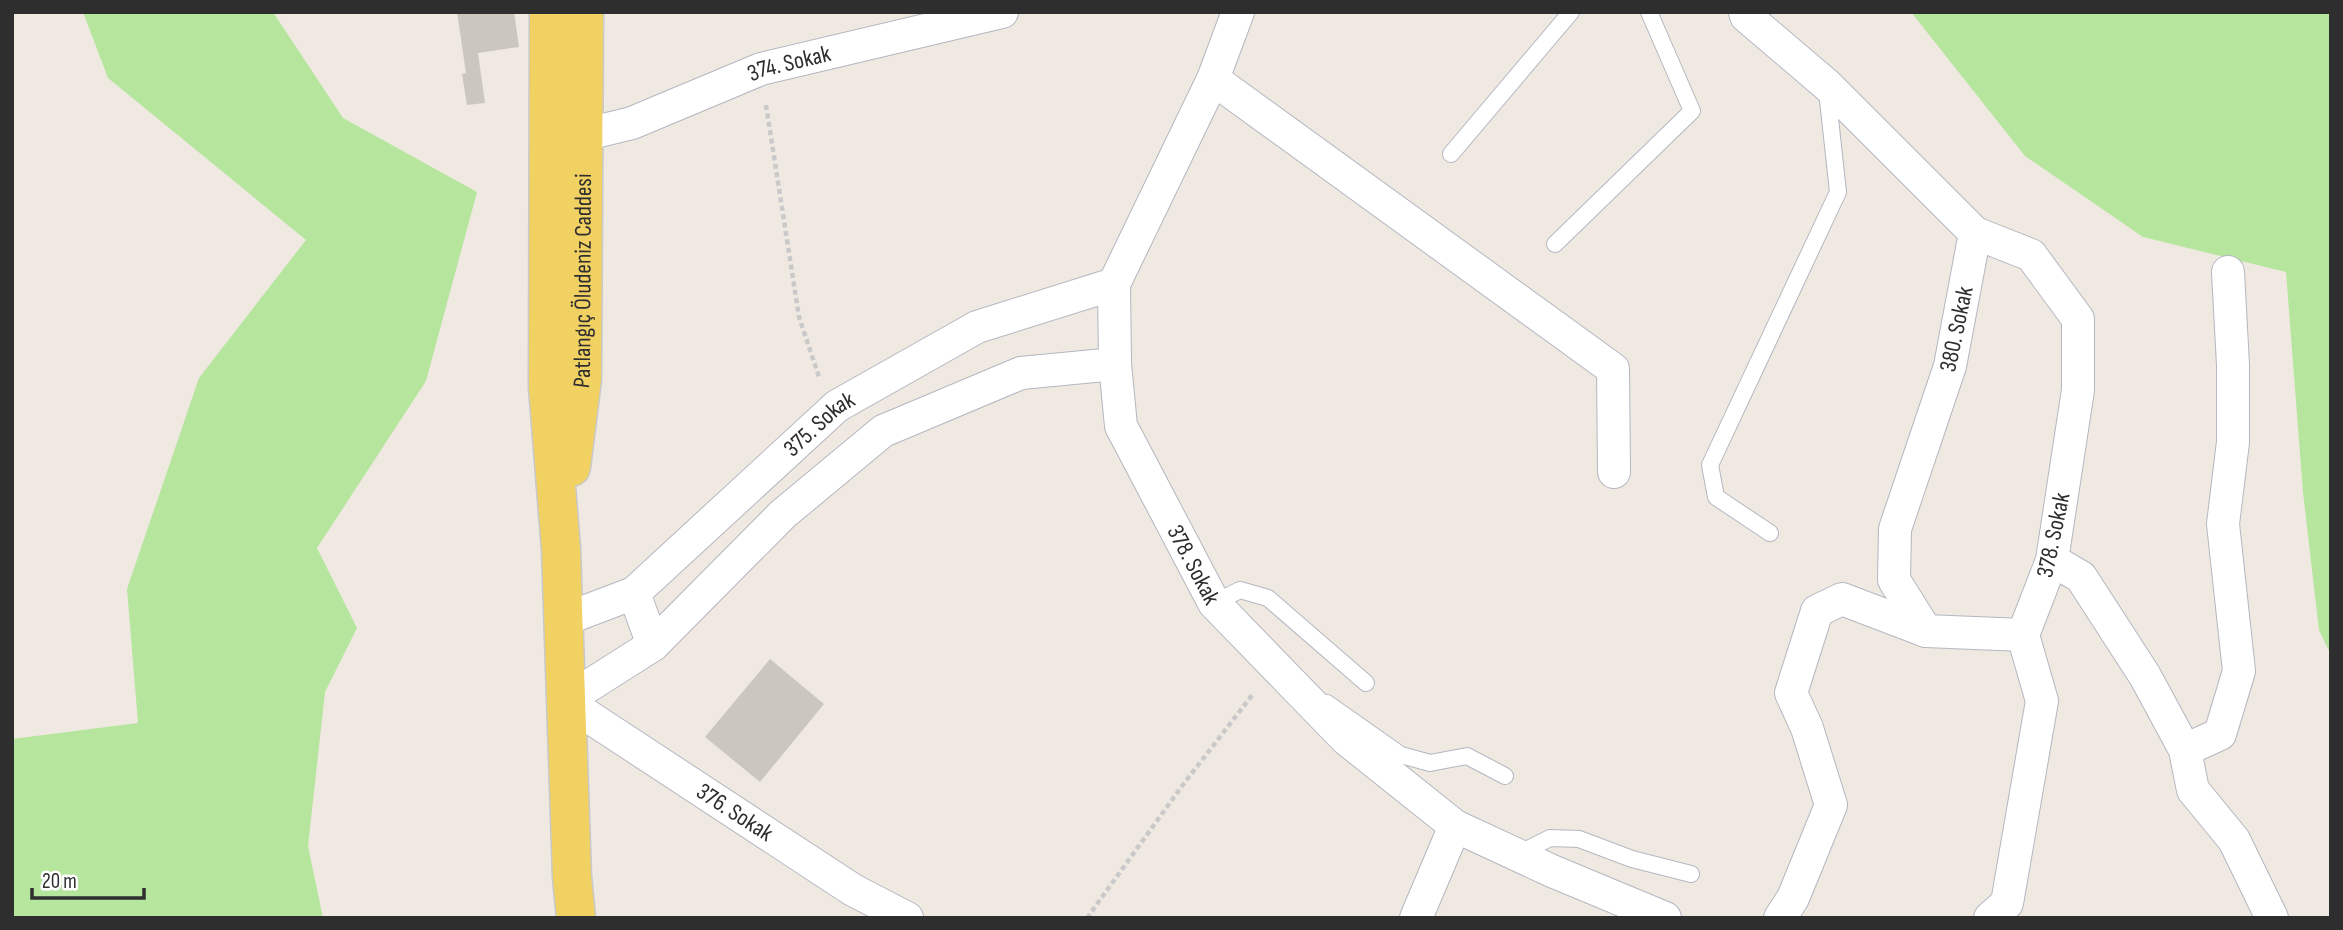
<svg xmlns="http://www.w3.org/2000/svg" width="2343" height="930" viewBox="0 0 2343 930" font-family="'Sofia Sans Condensed',sans-serif">
	<style>
		.green { fill: #b6e59e }
		.building { fill: #cbc7bf }
		.lines { fill: none; stroke-linecap: round; stroke-linejoin: round }
		.service-casing { stroke: #b4b7c1; stroke-width: 18 }
		.minor-casing { stroke: #b4b7c1; stroke-width: 34 }
		.primary-casing { stroke: #c9c9c9; stroke-width: 41 }
		.path { stroke: #c9c9c9; stroke-width: 4.5; stroke-dasharray: 5 3.5; stroke-linecap: butt }
		.service { stroke: #fff; stroke-width: 16 }
		.minor { stroke: #fff; stroke-width: 32 }
		.primary { stroke: #f2d163; stroke-width: 38 }
		.labels { text-anchor: middle; stroke-width: 7; stroke-linejoin: round; paint-order: stroke }
		.street-label { font-size: 24px; fill: #2e2e2e; stroke: #fff }
	</style>
	<rect width="100%" height="100%" fill="#efe9e1"/>
	<path class="green" d="M83 12H273L343 118 477 192 426 381 317 548 357 628 325 692 308 846 323 918H12V739L138 723 127 589 199 378 306 240 108 78Z
		M1911 12H2331V655L2319 630 2303 492 2286 272 2143 237 2025 156Z"/>
	<path class="building" d="M457 12H514L519 47 478 53 485 103 467 105 462 74 466 73Z
		M770 659 824 704 760 782 705 737Z"/>
	<g class="lines">
		<defs>
			<path id="service" d="M1451 154 1571 12
				M1555 244 1692 111 1649 12
				M1770 533 1716 497 1710 465 1838 192 1827 91
				M1214 603 1240 590 1268 598 1366 683
				M1327 703 1401 755 1430 763 1467 756 1505 776
				M1518 854 1550 838 1579 839 1632 859 1691 874"/>
			<g id="minor">
				<path id="s1" d="M1238 12 1213 79 1114 284 1115 364 1121 426 1214 603 1346 739 1455 826 1552 871 1665 918"/>
				<path d="M1745 12 1746 16 1827 85 1975 233 1950 366 1895 529 1894 580 1926 631 2023 635"/>
				<path d="M1213 79 1613 369 1614 472"/>
				<path id="s2" d="M583 135 632 123 761 69 1002 12"/>
				<path d="M1975 233 2031 255 2078 319V390L2052 560 2023 635 2042 701 2007 903 1990 918"/>
				<path d="M2052 560 2081 577 2145 676 2185 750 2193 790 2234 840 2272 918"/>
				<path d="M634 593 653 645"/>
				<path id="s3" d="M563 620 634 593 837 406 977 327 1114 284"/>
				<path d="M2185 750 2220 734 2239 671 2223 524 2233 442V365L2228 272"/>
				<path d="M907 918 853 890 565 701 653 645 783 514 883 431 1021 373 1115 364"/>
				<path d="M1416 918 1455 826"/>
				<path d="M1780 918 1793 898 1831 805 1807 728 1791 693 1817 611 1842 599 1926 631"/>
			</g>
			<g id="primary">
				<path d="M549 12 548 387 561 549 572 877 576 918"/>
				<path id="s4" d="M571 467 582 379 584 12"/>
			</g>
		</defs>
		<use href="#service" class="service-casing"/>
		<use href="#minor" class="minor-casing"/>
		<use href="#primary" class="primary-casing"/>
		<path class="path" d="M766 105 799 317 819 377
			M1087 918 1182 786 1253 694"/>
		<use href="#service" class="service"/>
		<use href="#minor" class="minor"/>
		<use href="#primary" class="primary"/>
	</g>
	<g class="labels">
		<g class="street-label">
			<text dy="8" stroke="none"><textPath href="#s2" startOffset="219">374. Sokak</textPath></text>
			<text dy="8" stroke="none"><textPath href="#s4" startOffset="187">Patlangıç Öludeniz Caddesi</textPath></text>
			<text transform="translate(1956 329) rotate(-78)" y="8">380. Sokak</text>
			<text dy="8" stroke="none"><textPath href="#s3" startOffset="327">375. Sokak</textPath></text>
			<text transform="translate(2053 535) rotate(-78)" y="8">378. Sokak</text>
			<text dy="8" stroke="none"><textPath href="#s1" startOffset="598">378. Sokak</textPath></text>
			<text transform="translate(735 812) rotate(33)" y="8">376. Sokak</text>
		</g>
	</g>
	<rect width="2343" height="930" fill="none" stroke="#2e2e2e" stroke-width="28"/>
	<path d="M32 888v10h112v-10" fill="none" stroke="#2e2e2e" stroke-width="3.5"/>
	<text x="42" y="888" font-size="21" fill="#2e2e2e" stroke="#ffffff" stroke-width="5" paint-order="stroke">20 m</text>
</svg>
